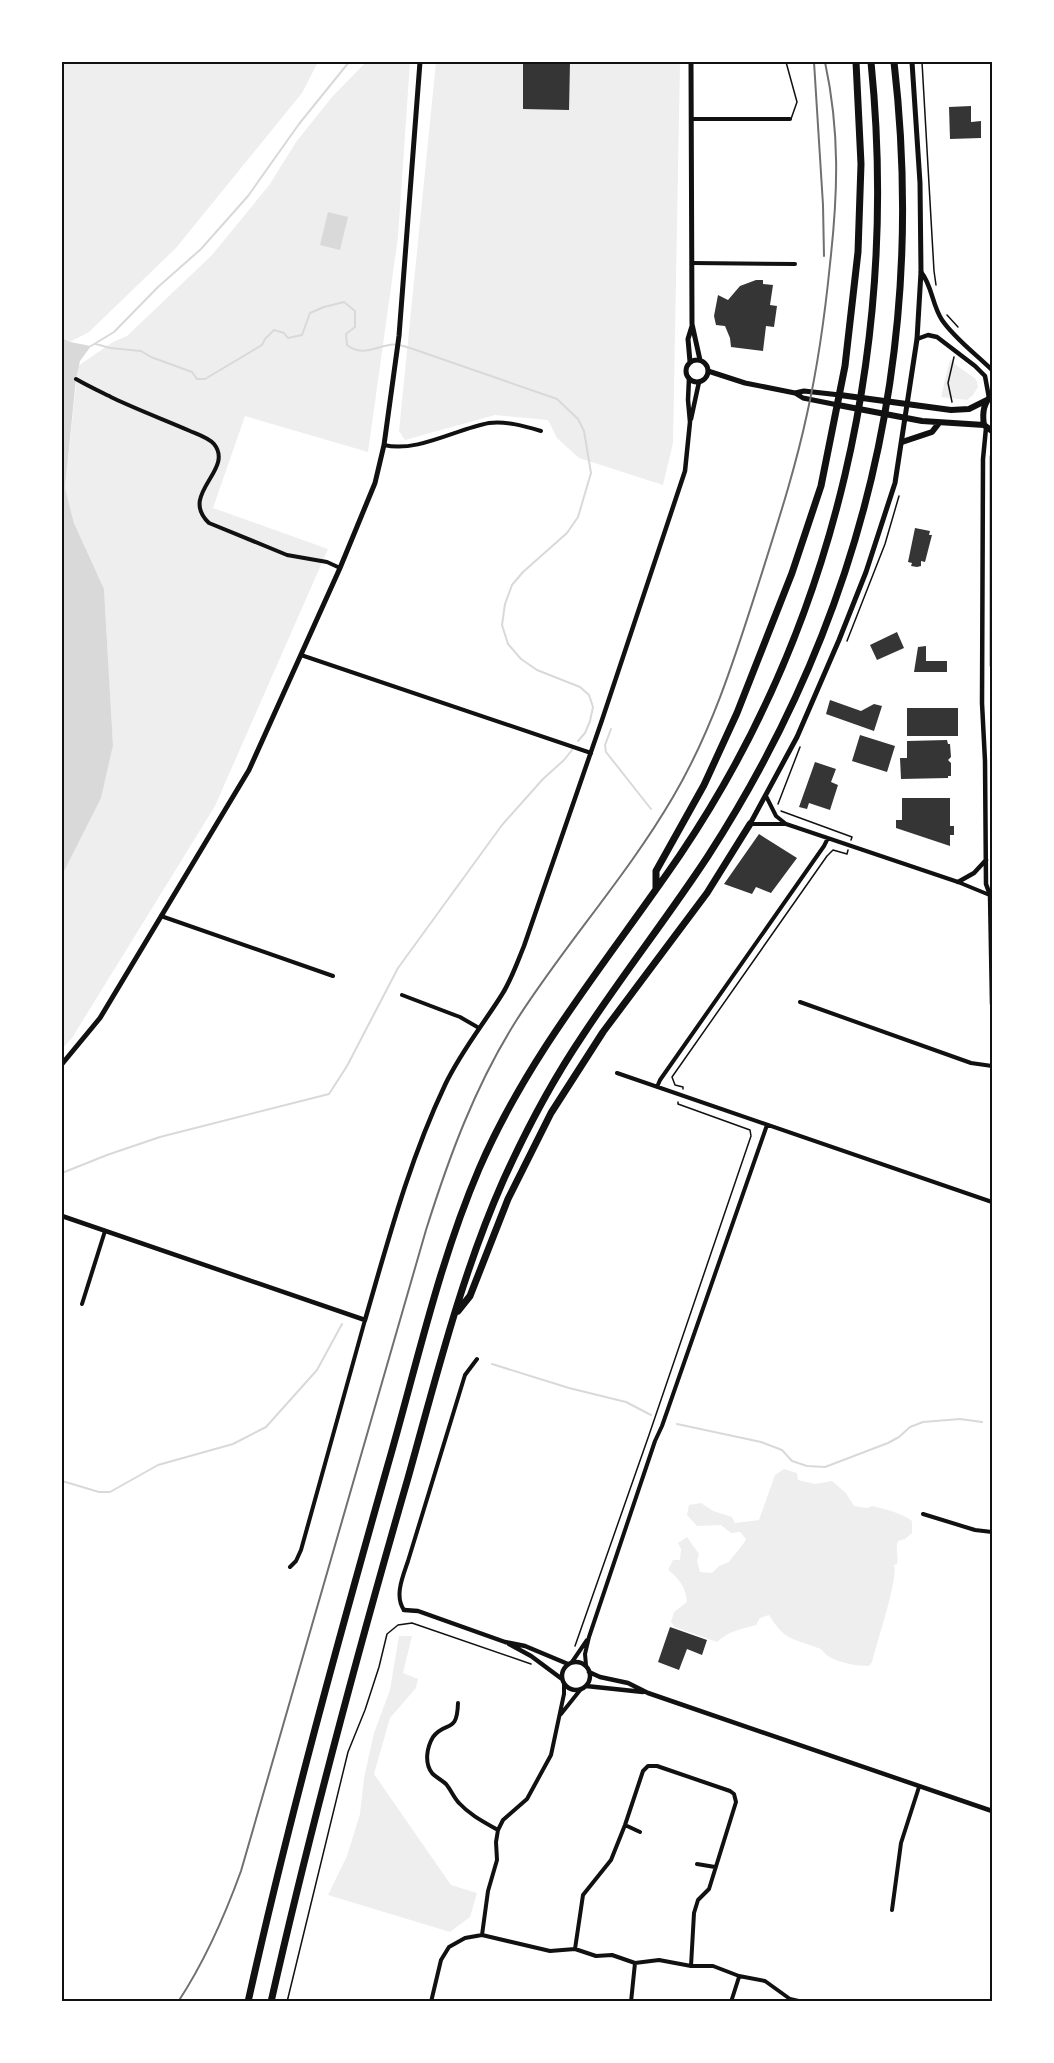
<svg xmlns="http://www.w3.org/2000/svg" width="1054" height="2063" viewBox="0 0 1054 2063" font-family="'Open Sans',sans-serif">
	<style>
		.green { fill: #eee }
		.water { fill: #d9d9d9 }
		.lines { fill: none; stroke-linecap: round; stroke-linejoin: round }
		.stream { stroke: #d9d9d9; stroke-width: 2 }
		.building { fill: #353535 }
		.path { stroke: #111; stroke-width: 1.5 }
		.service { stroke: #111; stroke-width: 1.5 }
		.minor { stroke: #111; stroke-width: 4 }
		.tertiary { stroke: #111; stroke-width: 4.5 }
		.secondary { stroke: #111; stroke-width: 5 }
		.primary { stroke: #111; stroke-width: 6 }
		.motorway { stroke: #111; stroke-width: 7 }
		.rail { stroke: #707070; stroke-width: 2 }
		.neatline { fill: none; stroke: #111; stroke-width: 2 }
	</style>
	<rect width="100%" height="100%" fill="#fff"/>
	<path class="green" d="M62 62H318L302 93 176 248 89 332 70 342 62 338Z
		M366 62H410L398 237 368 452 245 416 213 508 328 549 215 806 72 1038 62 1049V875L113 745 104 589 74 523 65 488 78 366 113 342 127 336 212 255 270 184 296 142 332 97Z
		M436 62H680L673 443 663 485 579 458 557 438 548 420 495 415 405 440 399 431Z
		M950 359 956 365 976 379 978 387 973 395 967 400 941 397Z
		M784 1469 797 1473 798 1480 815 1484 832 1481 846 1493 854 1506 867 1508 873 1506C885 1509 904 1514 912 1521V1533L905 1539 898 1541C895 1550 899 1556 897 1564L894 1565C899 1577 876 1645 872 1662L869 1666C857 1666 839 1663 828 1656 824 1654 823 1649 818 1648 792 1638 785 1641 769 1615L760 1618 756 1625C741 1629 729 1631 717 1642L675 1627 671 1622 674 1612 687 1602C686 1588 679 1578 668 1570L673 1560H680L681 1549 678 1543 687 1537 699 1554 697 1561 700 1572 712 1573 719 1566 729 1562C734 1554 742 1548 746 1539L740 1532 731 1533 721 1525 697 1526 687 1515 689 1505 701 1503 713 1511 732 1517 735 1523 759 1520 775 1475Z
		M399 1636H412L403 1673 418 1679 416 1688 390 1718 374 1774 451 1885 477 1893 470 1917 450 1932 328 1895 347 1856 360 1814 364 1778 374 1733 390 1690Z"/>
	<path class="water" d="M328 212 348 217 340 250 320 245Z
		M62 338 70 342 91 346 80 361 76 379 65 488 74 523 104 589 113 745 101 798 62 875Z"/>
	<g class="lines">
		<path class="stream" d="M96 344 110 348 141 351 151 357 192 372 197 379H205L262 345 265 339 274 330 284 333 288 338 302 335 310 313 324 307 344 302 355 311V327L346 334 347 345C361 356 373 348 389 345 396 343 406 347 413 349L557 399 578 419 584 431 591 473 578 517 567 533 523 572 512 585 505 604 502 625 508 644 521 659 537 670 580 687 589 695 593 707 590 721 585 733 578 741
			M91 346 114 332 158 287 201 249 248 196 299 124 349 62
			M611 729 605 745 606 752 651 809
			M62 1173 107 1155 160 1137 329 1094 347 1066 398 968 502 825 543 779 564 760 572 750
			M492 1364 569 1388 626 1402 651 1415
			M677 1424 761 1442 782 1450 792 1461 807 1466 825 1467 888 1443 899 1437 910 1427 923 1422 960 1419 982 1422
			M62 1481 99 1492H110L158 1465 233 1444 266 1427 317 1370 342 1324"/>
	</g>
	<path class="building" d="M523 62H570L569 110 523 109Z
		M971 106V122L981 121V138L950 139 949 107Z
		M756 280H763V284L773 285 770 305 777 306 774 327 766 326 763 351 731 347 730 338 725 326 716 325 714 316 718 295 728 300 740 286Z
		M915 528 930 531 929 535H932L925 562 921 561V566L917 567 911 566 912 563 908 562Z
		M897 632 904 648 877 660 870 645Z
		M926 646V661H947V672H914L918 647Z
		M830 700 861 711 874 704 882 706 874 731 826 714Z
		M907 708H958V736H907Z
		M860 735 895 746 887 772 852 761Z
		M947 740 948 744H950L951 757 948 760 951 763V776H948V778L901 779 900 758H907V741Z
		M815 762 836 769 831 782 838 785 830 810 809 803 807 809 799 807Z
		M902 798H950V826H954V835H950V846L896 828V820H902Z
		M759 834 797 858 771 893 756 887 752 894 724 884Z
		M670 1627 707 1640 702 1655 687 1649 679 1670 658 1662Z"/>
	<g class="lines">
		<path class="path" d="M922 62 934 271 936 285
			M947 315 958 327
			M952 402 948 383 954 357
			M847 641 885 544 899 496
			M778 804 800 747
			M781 811 852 837 851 840
			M683 1089V1087L675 1085 672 1077 827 856 833 850 847 854 848 850
			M575 1646 649 1435 751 1136 750 1130 678 1104V1102
			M287 2002 348 1752 365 1710 379 1667 387 1634 398 1625 412 1623 531 1664"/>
		<path class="service" d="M786 62 797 102 791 119"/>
		<path class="minor" d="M691 119H790
			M692 263 795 264
			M76 379C88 386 101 392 113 398 138 410 165 420 190 431 197 434 209 438 214 444 235 470 178 494 209 523L287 555 327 562 340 568
			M384 445C417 453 456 429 489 423 507 421 524 426 541 431
			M301 655 591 753
			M766 796 776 816 786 824
			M751 824H786L795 827 958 882 992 896
			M161 916 333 976
			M402 995 460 1017 479 1028
			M800 1002 971 1063 992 1066
			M617 1073 992 1202
			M657 1087 660 1080 824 846 828 838
			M82 1304 105 1231
			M923 1514 975 1530 992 1532
			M290 1567 296 1561 301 1550 365 1320
			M404 1610C394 1596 403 1576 408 1561L465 1375 477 1359
			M572 1662 587 1640
			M586 1665 585 1654 589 1637 655 1441 662 1426 767 1125
			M458 1703C457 1735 446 1720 433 1737 427 1747 424 1763 432 1773 435 1777 442 1780 446 1784 451 1790 454 1798 459 1803 470 1815 484 1822 498 1830
			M561 1714 581 1689
			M625 1825 640 1832
			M697 1864 715 1867
			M892 1910 901 1843 919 1787
			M482 1935 488 1891 497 1860 496 1842 498 1830 503 1820 527 1799 551 1755 564 1694V1683
			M575 1949 583 1895 611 1860 625 1825 643 1771 648 1766H657L730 1791 734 1794 736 1802 709 1889 698 1900 694 1913 691 1966
			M431 2002 441 1960 449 1947 465 1938 482 1935 550 1951 575 1949 596 1956 612 1955 635 1963 659 1960 691 1966H713L739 1976 765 1981 790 1999 803 2002
			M631 2002 635 1963
			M731 2002 739 1977"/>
		<path class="tertiary" d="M921 272C932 285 932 305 942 320 955 339 976 354 992 370
			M917 339 928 335 937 337 975 366 985 376 989 398
			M691 419 699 382
			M986 428 983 459 982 703 985 761 986 884 990 895 992 1004
			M992 456V666
			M958 882 974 873 986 860
			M62 1216 365 1320C388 1241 409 1161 445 1085 460 1053 482 1026 501 996 511 981 517 963 524 946L602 720 685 471 690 422 688 400 689 378
			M404 1610 418 1611 505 1642 525 1646 568 1664
			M509 1644 531 1656 562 1679
			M562 1676a14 14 0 1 1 28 0a14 14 0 1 1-28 0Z
			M589 1672 600 1677 628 1683 648 1693 992 1811
			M586 1686 643 1692"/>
		<path class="secondary" d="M691 62 692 324 700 360
			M686 371a11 11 0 1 1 22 0a11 11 0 1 1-22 0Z
			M690 362 688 339 692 326
			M708 371 745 383 795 393 803 398 838 405
			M795 393 804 391 840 395
			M750 824 797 737 839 640 866 572 895 483 917 339 921 272 920 183 912 62
			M62 1064 100 1018 249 770 340 568 375 483 384 445 399 336 420 62"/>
		<path class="primary" d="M840 395 951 410 969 409 987 400
			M992 395C983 403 982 413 984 425L992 431
			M838 405 922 421 984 425
			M902 442 932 432 939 423"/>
		<path class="motorway" d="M656 888V871L704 785 737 713 792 573 821 486 845 366 858 252 861 164 856 62
			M458 1311 470 1296 508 1199 551 1113 603 1032 707 893 750 824
			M248 2002C288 1822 337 1645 387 1468 416 1368 438 1265 479 1169 529 1053 610 958 680 855 837 622 899 340 871 62
			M271 2002C311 1825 358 1651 408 1478 436 1378 461 1276 503 1181 526 1130 552 1081 583 1035 623 974 668 917 708 856 864 614 927 348 894 62"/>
		<path class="rail" d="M814 62 823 205 824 256
			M178 2002C205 1961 224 1918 241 1871L426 1230C449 1157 475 1086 516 1021 565 944 627 876 673 797 713 729 736 654 760 579 777 525 795 470 807 414 818 365 825 314 830 264 838 193 840 132 825 62"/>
	</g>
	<rect width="1054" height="2063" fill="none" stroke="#ffffff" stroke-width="126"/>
	<rect x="63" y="63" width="928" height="1937" class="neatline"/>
</svg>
